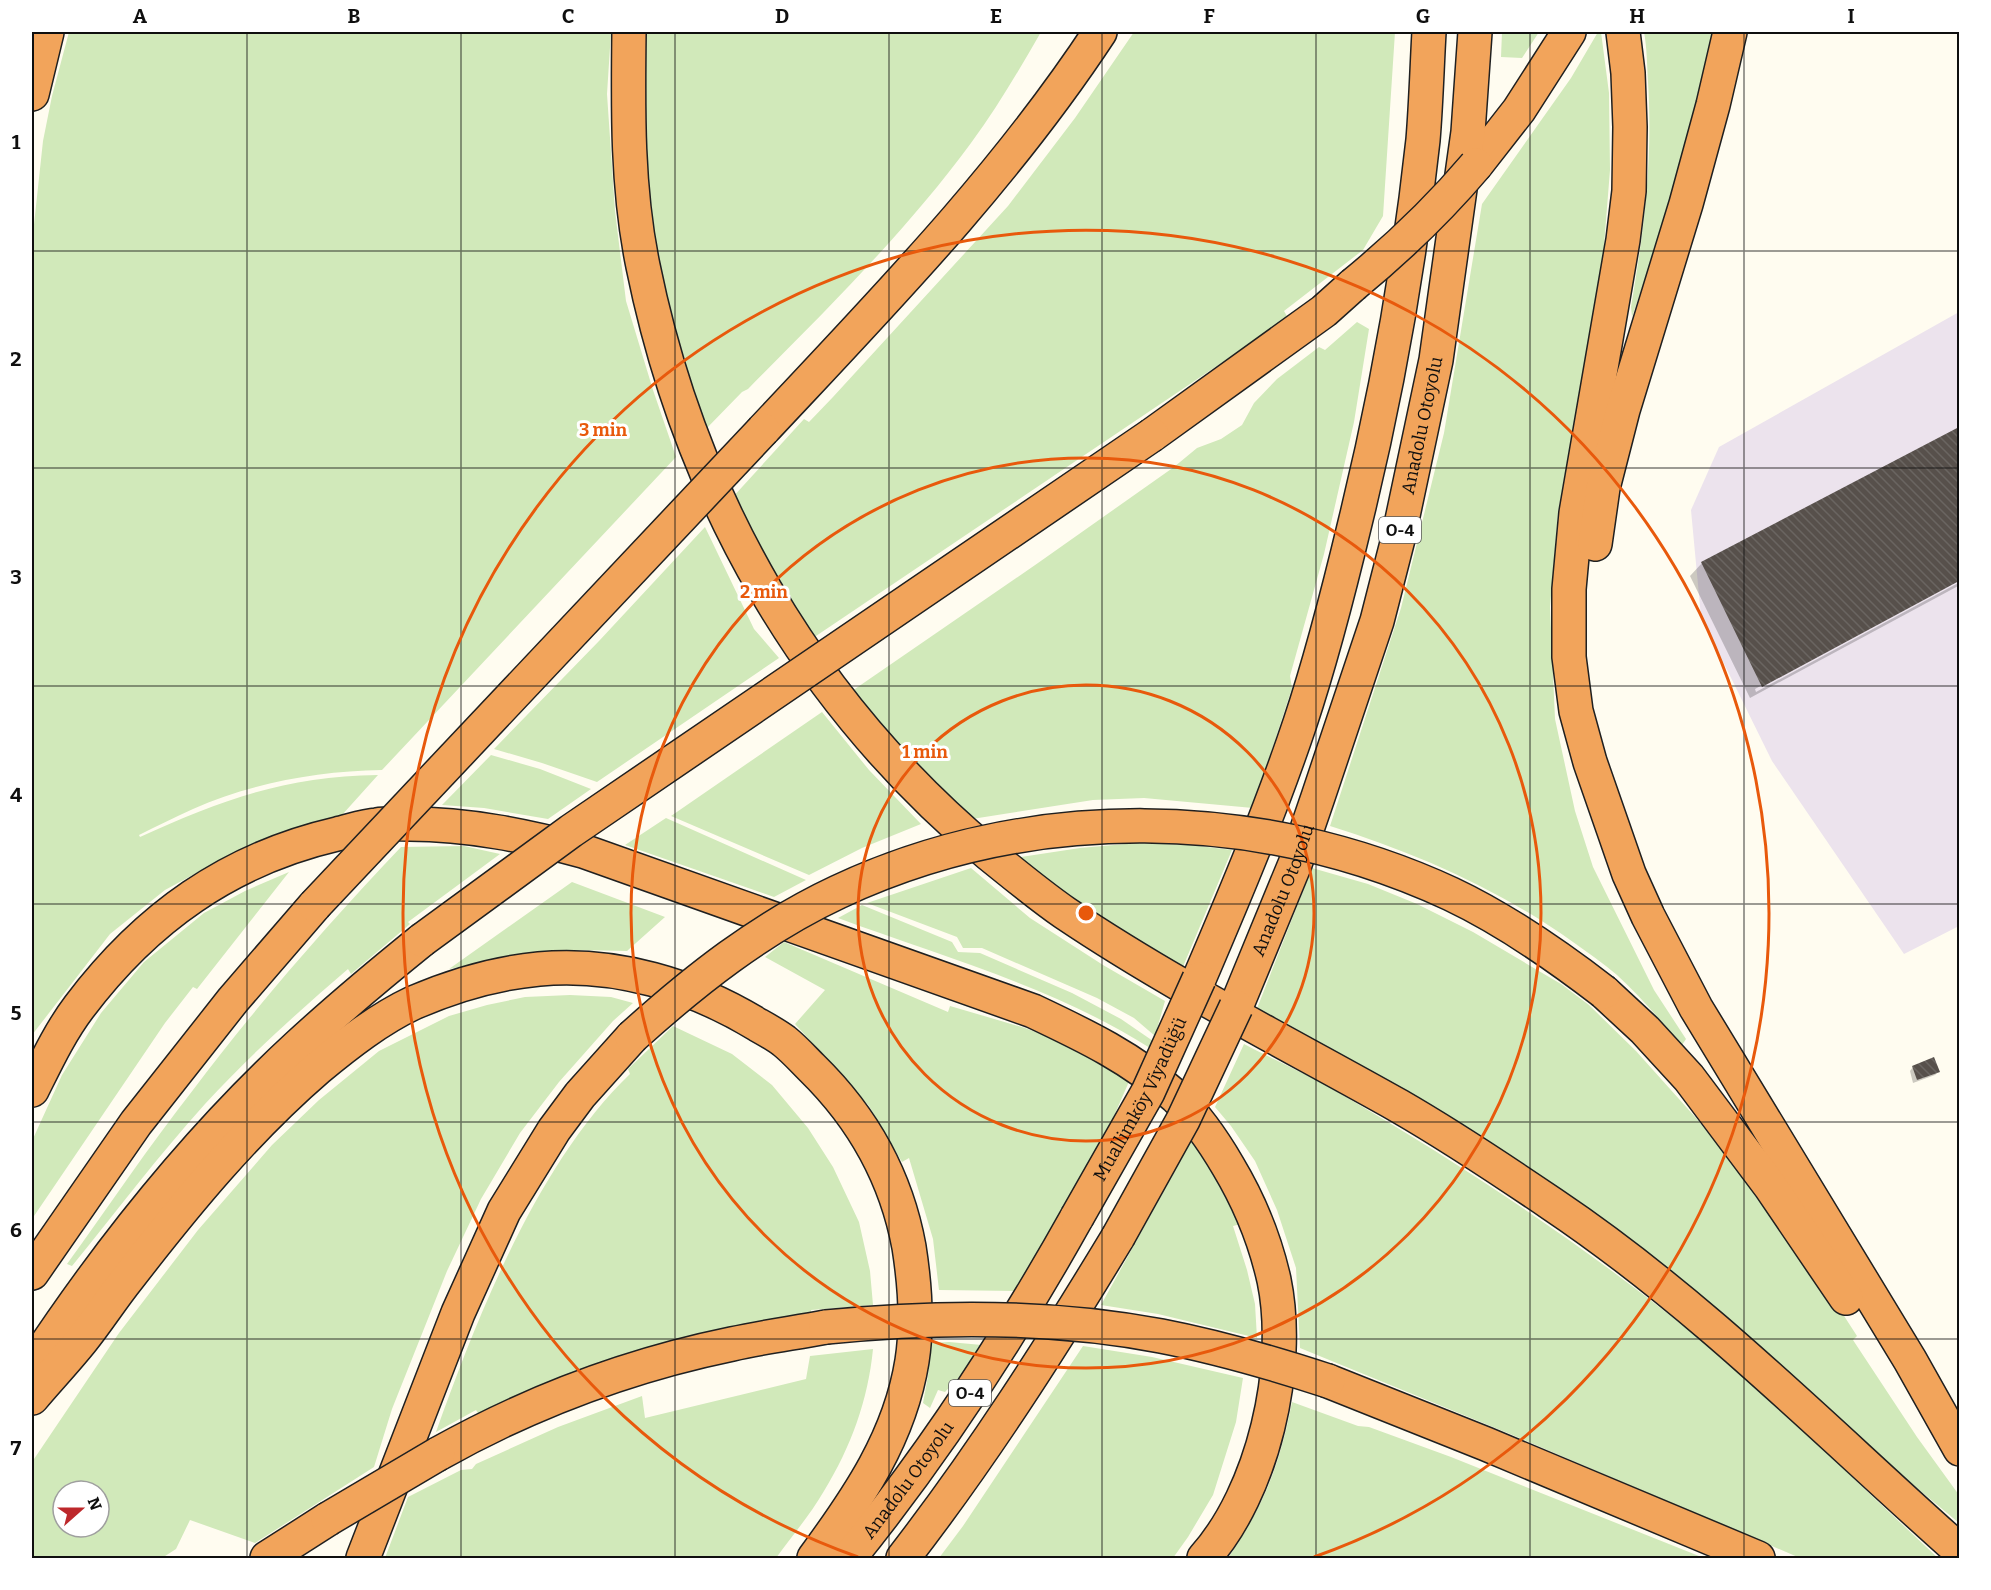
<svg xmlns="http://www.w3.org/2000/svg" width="1991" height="1590" viewBox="0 0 1991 1590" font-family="Bitter,serif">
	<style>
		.industrial { fill: #ece3ed }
		.green { fill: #d1e9ba; fill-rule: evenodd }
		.shadow { fill: #0003 }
		.building { fill: url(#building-back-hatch) }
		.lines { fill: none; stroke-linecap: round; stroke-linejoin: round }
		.highway-casing { stroke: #202020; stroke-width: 36 }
		.highway { stroke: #f2a45b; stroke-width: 33 }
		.highway-bridge-casing { stroke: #202020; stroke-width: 36; stroke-linecap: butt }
		.highway-bridge { stroke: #f2a45b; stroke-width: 33 }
		.grid { fill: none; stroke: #0f0f0f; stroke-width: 1.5; stroke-opacity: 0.55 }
		.ring { fill: none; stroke: #e8590c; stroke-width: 3 }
		.labels { text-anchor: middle; stroke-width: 6; stroke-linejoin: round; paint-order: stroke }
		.shield { fill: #fff; stroke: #575757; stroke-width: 1.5 }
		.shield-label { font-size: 16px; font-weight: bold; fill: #0f0f0f }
		.street-label { font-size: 18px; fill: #0f0f0f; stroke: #fff }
		.centre { fill: #e8590c; stroke: #fff; stroke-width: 3 }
		.ring-label { font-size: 18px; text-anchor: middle; font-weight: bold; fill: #e8590c; stroke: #fff; stroke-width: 6; stroke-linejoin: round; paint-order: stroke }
		.neatline { fill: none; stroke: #0f0f0f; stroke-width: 2 }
		.grid-label { font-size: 20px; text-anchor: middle; font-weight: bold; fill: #0f0f0f }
	</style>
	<defs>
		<pattern id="building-back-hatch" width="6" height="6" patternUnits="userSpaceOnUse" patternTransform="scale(1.5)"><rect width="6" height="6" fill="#57504b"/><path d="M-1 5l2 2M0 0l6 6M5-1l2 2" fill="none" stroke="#6a6561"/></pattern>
	</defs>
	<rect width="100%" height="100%" fill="#fffcf0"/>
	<path class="industrial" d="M1959 312V926L1904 954 1772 761 1701 617 1691 510 1719 447Z"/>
	<path class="green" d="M69 32H611L607 94 615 211 626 301 653 390 676 457 382 770C318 771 252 783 193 809 175 817 157 826 139 835L140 837C221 800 287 776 378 775L333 825 285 834 224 858 165 890 110 934 32 1035V243L43 141 52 96Z
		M643 32H1041C1019 70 997 108 971 143 905 233 825 311 748 389L742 392 705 430C679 354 658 275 648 195 641 142 644 86 643 32Z
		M1134 32H1395L1383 216 1363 250 1284 311 1288 318 813 638 762 556 732 498 804 419 809 422 833 397 1008 206 1075 118Z
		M1502 32H1539L1522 58 1501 57Z
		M1598 32H1601L1609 93 1610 170 1603 258 1558 513 1550 607 1555 719 1575 811 1593 867 1654 990 1686 1039 1682 1045C1661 1021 1640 996 1617 975 1603 963 1587 952 1573 942 1499 889 1416 853 1330 826L1401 608 1444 433 1482 204 1571 78Z
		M1644 32H1714L1673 196 1632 317 1631 307C1644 231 1653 160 1648 82 1647 65 1647 48 1644 32Z
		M1357 322 1369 329 1354 422 1324 554 1290 676 1292 688 1253 808 1144 798 1093 800 972 819C929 779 889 736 852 691L1038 563 1174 467 1197 448 1221 439 1242 425 1254 403 1277 379 1319 347 1325 350Z
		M705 527 754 629 779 658 597 782 542 763 494 749 599 641Z
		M822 712 869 770 921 824 862 848 809 875 671 816Z
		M491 755 540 769 591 789 548 819 484 808 442 805Z
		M666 818 806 880 774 897 625 845Z
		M1137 843 1191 845 1232 850 1182 969 1127 936 1014 858 1080 848Z
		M464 846 500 854 408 922 410 924 351 974 348 969C298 1012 249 1056 205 1104 158 1156 116 1212 72 1266L67 1264C109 1206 149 1146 193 1090 257 1005 328 924 401 847Z
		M971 868 1030 918 1103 965 1165 1001 1155 1036 1134 1018 1097 998 982 948H963L957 937 867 903Z
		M1312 868 1368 884 1417 904 1473 932 1561 984 1589 1005 1636 1051 1696 1118 1734 1165 1780 1229 1799 1246 1857 1336 1853 1340 1917 1437 1959 1495V1523L1689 1298 1570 1196 1459 1126 1256 1011Z
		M289 872 197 989 193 987 165 1023 32 1219V1141L62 1075 101 1013 144 962 204 913 245 891Z
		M572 882 665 917 627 951 580 950 513 956 449 969Z
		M862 905 952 942 958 952 980 953 1072 993 1121 1019 1153 1041 1150 1048C1054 987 943 957 838 918Z
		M784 942 948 1012 950 1006 1025 1028 1088 1052 1131 1077 1100 1148 1015 1291 939 1290 933 1239 909 1158 902 1162 869 1106 795 1024 825 990 765 957Z
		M570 995 611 997 633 1003 613 1021 559 1082 520 1133 481 1199 447 1271 392 1409 374 1467 255 1543 190 1520 176 1549 162 1558H32V1462L119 1333 198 1230 272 1145 319 1100 379 1051 449 1016 487 1005 525 997ZM63 1491H99V1527H63Z
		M673 1026 732 1054 772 1085 808 1128 833 1167 859 1222 870 1271 873 1305 811 1310V1314C729 1323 662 1343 585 1370 549 1383 511 1395 479 1415L476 1410 436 1432C478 1314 539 1161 630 1074L628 1069Z
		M1244 1044C1276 1061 1310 1075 1341 1094 1457 1162 1570 1236 1676 1320 1768 1394 1852 1478 1938 1558H1800L1510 1434 1300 1348 1296 1268 1277 1210 1255 1161 1231 1126 1215 1107Z
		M1192 1140 1220 1175 1241 1224 1233 1226 1247 1270 1255 1304 1257 1338 1158 1314 1101 1305Z
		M949 1342 982 1345 964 1372 945 1392 938 1390 930 1408 923 1403 928 1376 931 1343Z
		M1083 1346 1152 1357 1243 1378 1236 1422 1213 1495 1188 1537 1173 1558H939L963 1526Z
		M873 1349C868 1400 851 1447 824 1491 810 1515 792 1536 776 1558H385L408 1497 461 1470 472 1469 476 1464 558 1427 642 1396 645 1418 806 1379 810 1356Z
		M1292 1402 1358 1426 1369 1427 1451 1457 1704 1558H1228C1264 1506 1280 1464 1292 1402Z"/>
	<path class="shadow" d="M1960 429V579L1755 689 1756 692 1960 582V585L1750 698 1690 576 1702 563Z
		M1913 1067 1938 1072 1935 1075 1913 1083 1910 1071Z"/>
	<path class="building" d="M1959 427V581L1762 687 1701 562Z
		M1934 1057 1940 1072 1917 1080 1912 1066Z"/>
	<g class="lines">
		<defs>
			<g id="highway">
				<path d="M629 32C628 110 627 189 643 266 690 498 807 702 989 854 1014 874 1039 895 1065 913 1172 985 1287 1043 1399 1106 1451 1136 1502 1170 1552 1204 1701 1304 1826 1432 1960 1551"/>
				<path d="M1623 32 1628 73 1630 127 1629 191 1623 240 1576 513 1569 589V657L1576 711 1590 762 1613 828 1629 874 1648 916 1696 1008 1910 1360 1960 1449"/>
				<path d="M32 94 47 32"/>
				<path d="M1476 165 1519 110 1569 32"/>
				<path d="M763 430C882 303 1004 178 1100 32"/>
				<path d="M1152 435 1324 311 1353 285"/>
				<path d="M1595 544 1603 488 1623 410 1686 204 1713 105 1730 32"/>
				<path d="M1199 979C1235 895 1271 810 1300 723 1322 657 1339 590 1355 523 1386 397 1409 269 1423 140 1426 104 1427 67 1429 32"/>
				<path d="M1604 992 1645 1030 1689 1078 1770 1186 1846 1298"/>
				<path id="s1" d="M1236 1007 1295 864 1318 797 1377 621 1398 539 1436 360 1468 132 1475 32"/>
				<path d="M32 1090C46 1062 60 1032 79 1007 146 918 229 859 337 834 350 831 364 826 377 825 387 823 399 824 409 824 469 824 526 836 583 851L1033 1011C1086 1036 1132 1058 1176 1097 1197 1117 1214 1142 1228 1166 1249 1201 1265 1240 1274 1280 1292 1367 1263 1492 1204 1558"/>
				<path d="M32 1273 136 1123 233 1000 315 905"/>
				<path d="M32 1366C108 1251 196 1140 298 1046 338 1009 380 974 422 940"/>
				<path d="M1328 1381 1486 1444 1758 1558"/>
				<path d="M32 1398C48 1379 66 1360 82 1340 98 1320 112 1298 128 1278 186 1203 246 1130 318 1068 347 1044 379 1019 413 1003 452 986 496 973 539 969 615 962 693 985 758 1025 767 1030 776 1035 784 1041 794 1049 803 1059 812 1068 863 1118 896 1176 909 1247 915 1285 918 1323 912 1361 900 1437 858 1498 814 1558"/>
				<path d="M438 1454C529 1403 630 1365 732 1344 763 1337 794 1333 826 1327"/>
				<path d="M267 1558 328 1519"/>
				<path d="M363 1558 458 1313 504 1211 554 1130 580 1095 632 1037"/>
				<path id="s2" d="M849 1558C935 1452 1010 1337 1077 1217"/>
				<path d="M903 1558C982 1456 1051 1348 1118 1237"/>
			</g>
		</defs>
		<use href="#highway" class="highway-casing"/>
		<use href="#highway" class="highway"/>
		<defs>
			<g id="highway-bridge">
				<path d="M1353 285C1398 248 1438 210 1476 165"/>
				<path d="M315 905 763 430"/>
				<path d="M422 940 571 831 1152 435"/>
				<path d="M632 1037C695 980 761 928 838 892 1030 802 1259 805 1451 894 1506 920 1556 955 1604 992"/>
				<path id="s3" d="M1077 1217 1148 1092 1199 979"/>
				<path d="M1118 1237 1183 1120 1236 1007"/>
				<path d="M826 1327C937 1316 1051 1315 1161 1336 1218 1347 1273 1363 1328 1381"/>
				<path d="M328 1519 438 1454"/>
			</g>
		</defs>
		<use href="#highway-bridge" class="highway-bridge-casing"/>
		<use href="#highway-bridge" class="highway-bridge"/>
	</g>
	<path class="grid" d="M247 32V1558M461 32V1558M675 32V1558M889 32V1558M1102 32V1558M1316 32V1558M1530 32V1558M1744 32V1558M32 251H1960M32 468H1960M32 686H1960M32 904H1960M32 1122H1960M32 1339H1960"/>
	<g class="ring">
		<circle cx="1086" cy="913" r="228"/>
		<circle cx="1086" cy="913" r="455"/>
		<path d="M858 1557A683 683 0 1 1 1314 1557"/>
	</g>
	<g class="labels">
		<g class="shield">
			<rect x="1379" y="517" width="42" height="26" rx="4.5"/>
			<rect x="949" y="1380" width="42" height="26" rx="4.5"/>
		</g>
		<g class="shield-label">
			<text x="1400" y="536">O-4</text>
			<text x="970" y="1399">O-4</text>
		</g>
		<g class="street-label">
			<text dy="6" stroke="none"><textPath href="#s1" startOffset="612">Anadolu Otoyolu</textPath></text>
			<text dy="6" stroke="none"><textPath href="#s1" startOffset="126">Anadolu Otoyolu</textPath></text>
			<text dy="6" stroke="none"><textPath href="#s3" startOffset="134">Muallimköy Viyadüğü</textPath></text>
			<text dy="6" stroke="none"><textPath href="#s2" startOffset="98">Anadolu Otoyolu</textPath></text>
		</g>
	</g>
	<circle cx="1086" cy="913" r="9" class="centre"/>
	<g class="ring-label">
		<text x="603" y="436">3 min</text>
		<text x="764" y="598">2 min</text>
		<text x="925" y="758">1 min</text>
	</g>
	<rect width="1991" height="1590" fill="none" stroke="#ffffff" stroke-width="66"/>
	<g transform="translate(81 1509) rotate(69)"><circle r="28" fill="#ffffff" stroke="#9f9f9f" stroke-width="1.5"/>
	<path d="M0-4.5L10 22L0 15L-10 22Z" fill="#bd282b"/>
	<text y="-9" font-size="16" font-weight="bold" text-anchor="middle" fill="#0f0f0f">N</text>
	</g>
	<rect x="33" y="33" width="1925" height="1524" class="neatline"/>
	<g class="grid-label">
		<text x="140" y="23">A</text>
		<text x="354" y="23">B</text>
		<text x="568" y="23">C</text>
		<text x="782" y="23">D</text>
		<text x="996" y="23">E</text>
		<text x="1209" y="23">F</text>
		<text x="1423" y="23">G</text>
		<text x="1637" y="23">H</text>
		<text x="1851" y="23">I</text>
		<text x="16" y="149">1</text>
		<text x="16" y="366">2</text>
		<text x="16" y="584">3</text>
		<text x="16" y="802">4</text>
		<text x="16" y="1020">5</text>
		<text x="16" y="1237">6</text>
		<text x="16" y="1455">7</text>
	</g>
</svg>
